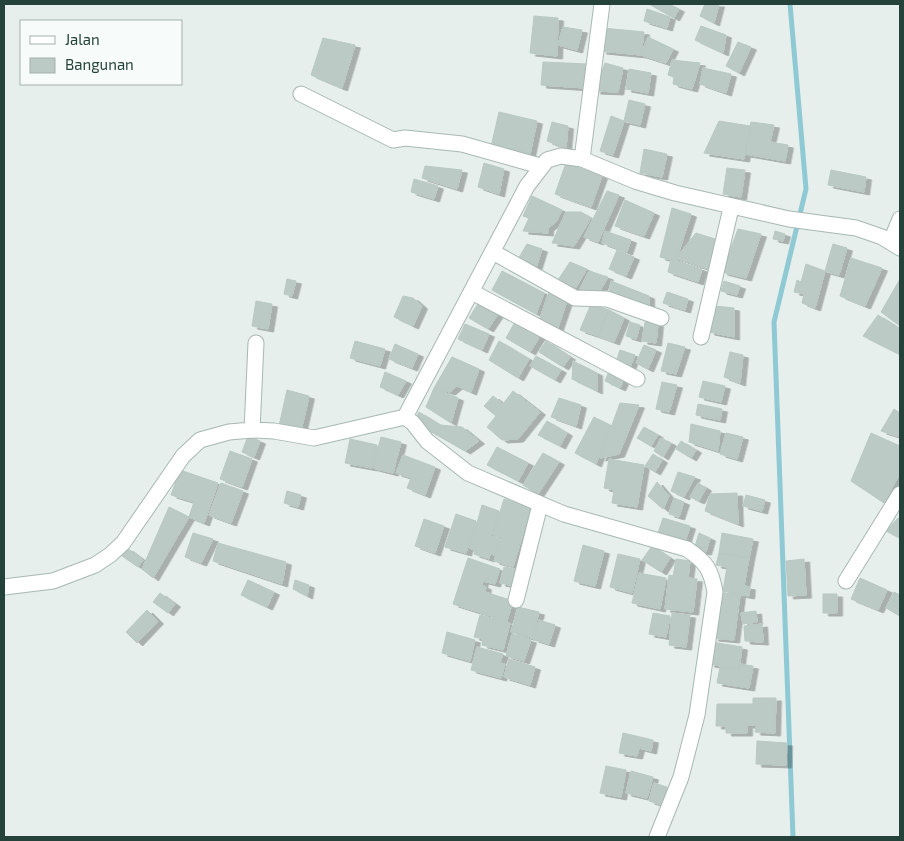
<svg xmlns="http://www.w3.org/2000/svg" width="904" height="841" viewBox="0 0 904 841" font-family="'Exo 2',sans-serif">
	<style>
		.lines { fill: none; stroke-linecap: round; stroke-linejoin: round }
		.stream { stroke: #8ec9d4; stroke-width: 5 }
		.building { fill: #bbcac4; stroke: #b8c9c2; filter: url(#shadow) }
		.minor-casing { stroke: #a8b8b2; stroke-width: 17 }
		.minor { stroke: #fff; stroke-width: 15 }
	</style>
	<defs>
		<filter id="shadow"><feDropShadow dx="5.5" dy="3" stdDeviation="0" flood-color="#0004"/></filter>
	</defs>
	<rect width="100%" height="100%" fill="#e6efeb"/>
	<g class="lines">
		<path class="stream" d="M790 4 806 189 774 322 793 837"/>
	</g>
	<path class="building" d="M649 4H669L679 9 674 18Z
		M705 4H719L714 23 700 16Z
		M647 9 670 17 667 28 644 21Z
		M534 16 558 18 557 56 530 53Z
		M701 26 726 35 723 53 695 40Z
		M563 27 582 30 577 50 558 45Z
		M603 28 644 32 641 55 601 51Z
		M648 37 673 49 666 63 641 55Z
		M323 38 355 45 342 88 311 75Z
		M738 42 751 47 739 73 726 66Z
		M672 60 700 63 692 89 673 84 674 77 668 75Z
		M543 62 587 64 585 88 541 85Z
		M605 63 623 68 618 92 595 91Z
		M703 68 731 74 726 93 700 84Z
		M629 69 651 73 648 93 626 89Z
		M629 100 645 104 640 125 624 121Z
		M499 112 537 121 530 154 502 148 490 151Z
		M611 116 624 121 613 155 600 151Z
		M719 121 750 126 744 159 704 153Z
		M552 122 568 126 566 148 547 141Z
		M751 122 774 125 770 142 788 145 785 161 745 154Z
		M644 149 667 154 662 177 640 173Z
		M484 163 504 169 499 194 478 187Z
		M566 163 602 176 591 207 555 194Z
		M425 166 462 170 457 189 422 178Z
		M727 168 745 170 741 197 723 194Z
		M831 170 866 177 864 192 828 185Z
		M414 179 438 186 434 199 411 192Z
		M607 191 619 195 598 242 584 237Z
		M532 196 562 210 556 222 548 228V233L523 231 529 218 523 216Z
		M625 200 654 213 644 236 615 226Z
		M672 208 691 214 676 261 660 257Z
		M566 212H581L591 218 574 246 552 243Z
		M738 229 761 234 746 278 722 272Z
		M605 231 631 240 627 252 602 243Z
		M775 231 785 234 783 241 773 239Z
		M696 233 715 239 708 269 676 258Z
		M527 244 542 249 536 268 517 261Z
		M833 244 847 248 839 275 825 271Z
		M617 250 634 257 626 276 609 269Z
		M851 258 882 268 865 306 840 296Z
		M671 259 702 269 698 282 668 272Z
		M570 262 587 269 573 292 556 283Z
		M806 264 825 271 815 308 802 303 804 294 794 292 797 280 801 282Z
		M502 271 544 293 536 314 492 290Z
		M589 271 608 277 598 294 578 293Z
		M287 279 296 281 292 296 284 294Z
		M900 279V326L881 312Z
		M611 281 649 296V309L609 294Z
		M724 281 740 286 737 295 721 291Z
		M549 292 567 301 556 333 538 324Z
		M667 292 688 299 685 310 663 303Z
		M403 296 413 298 422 306 413 326 394 317Z
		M256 301 272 304 268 329 252 326Z
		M479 302 498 314 488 329 469 318Z
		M591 304 609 310 598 336 580 330Z
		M715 306 734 308V337L709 332Z
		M609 310 624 318 614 342 598 336Z
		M878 315 900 329 899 354 863 336Z
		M515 322 540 336 530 352 506 338Z
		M630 322 640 325 636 339 626 336Z
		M645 322 658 324 656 343 642 341Z
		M465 324 489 334 482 350 458 339Z
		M355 341 385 349 380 366 350 358Z
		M499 341 529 359 518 378 489 360Z
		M546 341 570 357 563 367 539 352Z
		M668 343 685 347 676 374 661 371Z
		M395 344 418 354 412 368 389 359Z
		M644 345 656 350 648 369 636 363Z
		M620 350 635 355 630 367 616 362Z
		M730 352 743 355 740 383 724 377Z
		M536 356 561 370 555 380 530 366Z
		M452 357 479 369 471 392 457 386 450 392 434 388Z
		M573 361 597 373V391L572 379Z
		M609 371 625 377 620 388 605 381Z
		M385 372 406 381 398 395 380 387Z
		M703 381 725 386 721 402 699 397Z
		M662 382 677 385 669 412 656 409Z
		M434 388 458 398 451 423 426 407Z
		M287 390 309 396 301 431 279 426Z
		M513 391 540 412 518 439 502 440 487 427 496 416 484 406 493 396 503 404Z
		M559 398 581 405 576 426 551 417Z
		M620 403 639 405 619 454 600 458Z
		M698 404 722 409 720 420 696 415Z
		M894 409 900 413V437L881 431Z
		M419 412 440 425 462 427 479 441 465 451 414 422Z
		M594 417 610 425 596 464 575 453Z
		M547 421 567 433 560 446 538 435Z
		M691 424 720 431 718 451 689 442Z
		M644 427 658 435 651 446 637 438Z
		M726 433 743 437 737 459 720 454Z
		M871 433 900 446V473L884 503 851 481Z
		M248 436 260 441 254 457 242 452Z
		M381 437 401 442 393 473 373 468Z
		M661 438 671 443 663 457 654 451Z
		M350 439 377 445 372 468 345 463Z
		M681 441 696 450 691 458 676 449Z
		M497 447 528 463 518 481 487 465Z
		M230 451 252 459 242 487 220 479Z
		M543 453 559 462 538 494 523 485Z
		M653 454 662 460 655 472 645 466Z
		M403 455 435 467 425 495 407 488 411 478 396 473Z
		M609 459 644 465 637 507 612 503 614 490 604 488Z
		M180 470 218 483 204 523 189 517 194 502 171 495Z
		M678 472 695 477 684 497 671 491Z
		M657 482 669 496 663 509 648 496Z
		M221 483 243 491 231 523 209 515Z
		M698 483 706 488 699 501 690 497Z
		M287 491 301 495 298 507 284 503Z
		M737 493 738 524 705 511 710 494Z
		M746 495 765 500 762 511 743 506Z
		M674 498 684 502 679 517 669 514Z
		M504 499 531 507 513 567 494 561 502 538 493 535Z
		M482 505 499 511 492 535 475 530Z
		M169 507 189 517 153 578 142 569Z
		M456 514 476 521 466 553 445 547Z
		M663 518 690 526 685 542 658 533Z
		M898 518 900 520V538L886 531Z
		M424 519 444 526 435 553 415 546Z
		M474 531 500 539 495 555 490 554 489 559 474 554 475 550 469 548Z
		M193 533 213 539 201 563 185 557Z
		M699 533 710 538 706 552 694 550Z
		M722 533 753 539 749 558 719 553Z
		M218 543 286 562 282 584 213 561Z
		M583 545 604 551 595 586 574 581Z
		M652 546 670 558 661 572 642 560Z
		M127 548 143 560 138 567 122 556Z
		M719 553 749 558 744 586 750 587 749 596 723 591 727 567 716 565Z
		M618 554 640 559 632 593 610 587Z
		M468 558 500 569 495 584 483 581 482 585 486 587 485 592 513 601 507 621 453 604Z
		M676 559 690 561 688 578 697 579 693 612 665 609 669 575 673 576Z
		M804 559 806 595 788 596 786 561Z
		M504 567 519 570 515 586 500 583Z
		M639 573 666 578 660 609 632 603Z
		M860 578 887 590 878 610 851 599Z
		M248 580 274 592 267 607 241 595Z
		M295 580 309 585 307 596 293 589Z
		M719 592 740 595 734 640 713 638Z
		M894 592 900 595V616L886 608Z
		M160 593 175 604 168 613 153 602Z
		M823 594H837V613H823Z
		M518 607 539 612 532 638 511 632Z
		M147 610 158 621 137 643 126 632Z
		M756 611 757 622 743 624 741 613Z
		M653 613 670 616 666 637 649 634Z
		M672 613 690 615 686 647 669 645Z
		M480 615 510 623 503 650 482 645 483 639 474 637Z
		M539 620 555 625 549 644 533 639Z
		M762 624 763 642 745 641 744 626Z
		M447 632 475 640 470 661 442 653Z
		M512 634 531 640 524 661 506 656Z
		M712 642 742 647 739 669 709 664Z
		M477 647 503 654 500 663 505 664 501 678 471 670Z
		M509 659 535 667 530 685 504 677Z
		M740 664 753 666 749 688 717 683 720 667 739 670Z
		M753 698H776L775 733 755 732 756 725H747V733H726V726H716L717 704H753Z
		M623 733 653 740 651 751 639 748 637 756 619 753Z
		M757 741 787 743 786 765 756 764Z
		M606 766 626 770 621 797 600 793Z
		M631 771 653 777 647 798 626 793Z
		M654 783 667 787 662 805 649 801Z"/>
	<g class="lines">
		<defs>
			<path id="minor" d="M301 94 393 140 405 138 462 144 540 166
				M582 159 602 4
				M891 241 900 219
				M493 252 575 298 607 299 661 318
				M472 292 637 379
				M701 337 731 208
				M405 417 413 423 427 441 468 473 564 514 687 549C706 562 711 569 715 592L697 715 681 777 657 837
				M252 430 256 343
				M846 581 900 494
				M4 587 53 581 95 565 110 555 123 543 183 456 200 440 229 432 252 430 274 431 314 438 405 417 527 186 547 160 561 156 582 159 635 181 675 193 789 219 856 228 882 237 900 248
				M516 600 540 505"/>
		</defs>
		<use href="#minor" class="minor-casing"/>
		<use href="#minor" class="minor"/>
	</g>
	<rect width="904" height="841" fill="none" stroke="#24423a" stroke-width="10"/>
	<rect x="20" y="20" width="162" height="65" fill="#f7fbf9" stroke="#a3b1ad"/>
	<rect x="30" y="36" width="25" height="8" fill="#ffffff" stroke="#a3b1ad"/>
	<text x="65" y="45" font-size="15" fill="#24423a">Jalan</text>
	<rect x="30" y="58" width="25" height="15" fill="#bbcac4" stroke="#a3b1ad"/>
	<text x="65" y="70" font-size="15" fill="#24423a">Bangunan</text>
</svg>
